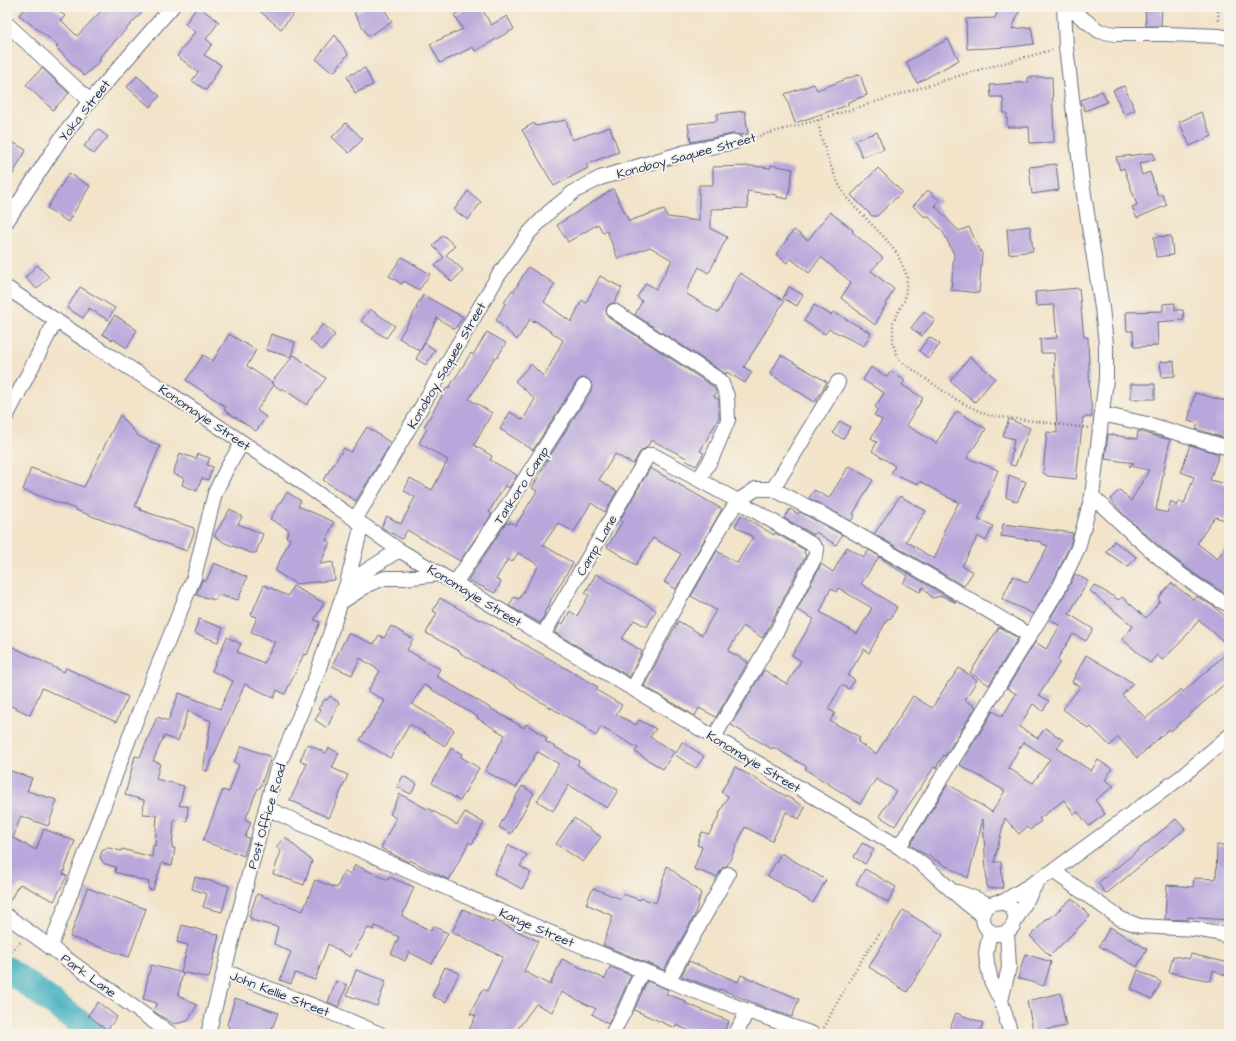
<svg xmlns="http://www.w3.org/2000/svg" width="1236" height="1041" viewBox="0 0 1236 1041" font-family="'Architects Daughter',sans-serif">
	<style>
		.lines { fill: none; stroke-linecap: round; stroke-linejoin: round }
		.river { stroke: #43b0c0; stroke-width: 26 }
		.building { fill: #b9a7db; fill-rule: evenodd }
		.minor-casing { stroke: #666e83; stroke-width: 16 }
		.path { stroke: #666e83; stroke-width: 2.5; stroke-dasharray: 1 3; stroke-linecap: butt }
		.minor { stroke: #fff; stroke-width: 14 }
		.labels { text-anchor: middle; stroke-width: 4; stroke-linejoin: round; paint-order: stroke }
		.street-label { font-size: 13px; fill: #1b2f5e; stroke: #f7f3e8 }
	</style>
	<rect width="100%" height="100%" fill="#f7f3e8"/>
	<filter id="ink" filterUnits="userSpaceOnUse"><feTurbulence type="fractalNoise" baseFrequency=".025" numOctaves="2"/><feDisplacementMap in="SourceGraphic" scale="8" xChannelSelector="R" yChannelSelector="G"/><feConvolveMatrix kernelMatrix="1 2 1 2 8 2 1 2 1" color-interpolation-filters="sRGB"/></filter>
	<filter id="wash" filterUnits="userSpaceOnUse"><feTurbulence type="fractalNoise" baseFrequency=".012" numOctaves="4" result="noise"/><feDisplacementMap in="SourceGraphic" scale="16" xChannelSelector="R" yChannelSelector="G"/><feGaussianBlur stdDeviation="0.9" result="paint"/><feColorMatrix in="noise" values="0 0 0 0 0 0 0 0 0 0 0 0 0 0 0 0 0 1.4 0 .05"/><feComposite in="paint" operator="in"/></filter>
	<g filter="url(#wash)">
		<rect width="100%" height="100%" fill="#f2e3c9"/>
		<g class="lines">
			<path class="river" d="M7 969 87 1028 98 1034"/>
		</g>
		<g id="blocks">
			<path class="building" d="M26 7H53L65 16 61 20 77 36 105 7H147L99 58 101 60 84 76 56 47 58 45 19 15Z
				M197 7H199L219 22 206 39 212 44 204 55 221 65 206 90 192 81 198 72 177 56 195 32 185 24Z
				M255 7H299L281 29Z
				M364 7H383L392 22 368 36 354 13Z
				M468 7H481L491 25 507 16 514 29 475 51 473 47 440 63 430 44 463 29 454 15Z
				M999 7H1021L1012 29 1031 27 1034 44 1010 47 967 49 966 19 995 18Z
				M1145 7H1162L1161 26H1146Z
				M335 35 348 54 335 71H330L316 59Z
				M948 39 959 60 917 83 906 62Z
				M42 68 69 93 53 110 26 85Z
				M365 68 373 85 355 93 347 76Z
				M860 74 867 95 848 102V105L795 123 785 94 814 84 817 90Z
				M137 76 160 96 150 107 127 87Z
				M1028 77H1052L1054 142 1030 143 1029 127H1007V113H1004L1003 97H991L990 85 1028 82Z
				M1124 86 1135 110 1124 115 1113 90Z
				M1102 91 1107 102 1085 111 1081 100Z
				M745 111 748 134 740 135 733 134 691 142 688 124 717 121V114Z
				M1201 112 1212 136 1190 146 1179 122Z
				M566 120 572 140 610 127 619 152 586 164 588 168 554 186 522 130 534 123 536 126Z
				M346 123 363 139 349 153 332 137Z
				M98 129 108 137 94 154 84 146Z
				M877 132 884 149 862 157 855 140Z
				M7 139 26 150 7 185Z
				M1153 153 1155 159 1139 164 1142 175 1150 172 1158 196 1162 194 1167 205 1137 218 1132 207 1137 205 1124 168 1120 170 1116 157Z
				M1056 164 1059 190 1032 194 1029 167Z
				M771 165 793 169 788 199 777 197V195L747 191 748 208 711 209V229L727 237 710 271 708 273 699 267 686 292 688 293 687 294 718 313 733 286 732 285 740 273 784 301 744 367 752 372 745 383 727 372 726 374 635 315 642 301 637 297 646 283 656 289 672 260 650 247 618 259 607 231 603 233 598 224 568 242 557 225 613 189 629 221 664 209 667 217 699 221V185H713V167L753 166 771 168Z
				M878 168 902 192 877 216H872L851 195Z
				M69 173 90 186 68 222 47 208Z
				M928 190 940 201 935 206 959 231 969 227 982 254 979 293 951 290 954 254 943 232 927 215 925 217 913 206Z
				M468 191 481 202 468 220 454 210Z
				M830 212 853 230 852 232 883 258 871 271 894 289 875 325 841 298 851 282 821 257 809 273 790 258 787 263 776 254 794 230 808 240Z
				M1030 226 1033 251 1009 254 1007 229Z
				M443 235 455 246 446 255 463 270 452 282 435 266 444 257 433 246Z
				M1171 236 1173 255 1156 257 1154 237Z
				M402 257 430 274 419 290 404 281 402 284 389 276Z
				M37 265 49 277 37 289 25 278Z
				M528 267 555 284 544 302 571 322 582 300 586 303 600 276 622 288 614 303 610 304 607 307 606 311 607 315 609 318 714 387 716 392 714 397 719 400V418L700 451 704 453 696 466 685 460 687 458 651 440 647 447 640 452 633 464 615 454 599 480 617 491 605 512 591 503 574 532 558 523 543 545 573 563 550 601H551L544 613 545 614 540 623 509 606 514 597 519 599 539 565 518 553 512 562 508 559 496 579 501 582 495 593 468 580 506 523 509 524 510 522 516 525 537 491 532 488 548 459 591 391 592 387 591 382 588 379 584 378 580 379 577 381 533 450 500 429 510 412 523 420 535 399 515 381 531 364 544 377 563 340 534 320V322L530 319 517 340 496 320 505 304 504 303 512 290 514 291Z
				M80 287 115 308 108 320 89 308 83 318 67 308Z
				M789 287 803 295 797 306 783 298Z
				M1079 288 1084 337H1088L1090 401H1091L1092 417H1083L1076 479 1048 476 1043 473 1047 432 1057 433 1054 353H1041L1040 339 1057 338 1054 305 1036 306 1035 292Z
				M423 295 463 317 455 329 437 318 420 351 399 338 417 308 416 307Z
				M1175 303V310H1183L1184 320 1157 322 1158 346 1134 347 1133 331H1127L1126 312 1163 311V304Z
				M814 305 831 315 833 312 871 333 864 346 829 329 825 334 804 321Z
				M370 309 395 326 386 338 361 321Z
				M924 311 935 320 922 336 911 328Z
				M115 315 137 330 127 348 113 339 112 340 102 334Z
				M323 324 335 335 322 350 310 340Z
				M487 332 506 343 497 358 495 357 469 399 492 413 474 445 492 456 490 460 517 475 509 488 505 485 489 512 492 514 460 561 407 530 402 539 381 527 387 516 401 524 415 497 404 491 410 478 432 490 448 460 419 443 427 429 424 427 447 387 449 388 471 353 473 355Z
				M229 334 256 350 247 366 274 384 271 383 294 355 326 378 307 405 282 388 281 390 274 385 257 410 266 417 256 431 224 410 226 407 186 380 203 355 213 361Z
				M271 334 295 342 291 357 266 350Z
				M929 337 940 344 929 359 919 351Z
				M425 343 435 350 426 365 416 359Z
				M781 355 827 382 815 402 770 374Z
				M970 357 995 378 975 402 950 381Z
				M1174 361 1175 376 1162 377 1160 362Z
				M871 367 887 377 891 371 905 381 902 385 923 398 906 425 936 443 957 411 986 429 967 458 998 470 978 520 983 521 993 526 986 541 978 536 962 566 973 572 964 586 874 534 900 496 926 511 906 541 934 559 945 534 943 532 959 502 947 497H948L920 481 918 484 891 473 895 466 872 451 877 442 871 438 882 420 874 415 878 409 875 407 884 393 863 380Z
				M1131 384H1155V399H1131Z
				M1195 393 1229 402V426L1225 438 1196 429 1198 424 1188 421Z
				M120 415 138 436 160 446 135 506 141 509 140 510 194 528V533L187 551 147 537 76 510V509L23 490 31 468 84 487Z
				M1009 419 1030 428 1015 466 1010 465 1014 439 1003 436Z
				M840 421 850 427 843 439 833 433Z
				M367 427 391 443 356 501 323 480 344 448 351 452Z
				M1138 431 1170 440 1156 510 1167 513 1171 501 1177 506 1180 501 1184 504 1194 477 1181 472 1190 445 1219 454 1210 480 1229 485V504L1225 520 1215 517 1197 543 1217 559 1229 543V589L1225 593 1196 575 1162 549 1125 516 1110 499 1120 490 1131 501 1149 470 1129 466 1134 463 1105 459 1108 434 1137 439Z
				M180 453 196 459 198 454 210 458 207 465 213 467 208 480 202 478 197 491 182 485 184 478 173 474Z
				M849 466 873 480 853 514 855 515 851 521 809 498 814 490 829 498Z
				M650 468 722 509 676 589 664 582 681 554 653 538 636 565 607 547 622 522 620 520Z
				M1009 475 1026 482 1017 502 1006 497Z
				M287 492 301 501 298 506 334 522 326 540 330 542 320 564 333 562 335 580 296 584 275 571 290 539 286 537 289 530 270 519Z
				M230 509 242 517 238 524 263 534 256 553H251L225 543 214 536Z
				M790 509 798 514 800 512 842 535 836 545 816 532 814 535 784 518Z
				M741 515 774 535 775 533 805 550 804 553 806 555 763 638 743 626 728 651 748 662 716 717 699 708 695 716 644 686 678 621 702 635 716 610 691 596 717 551 737 563 753 537 735 526Z
				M1003 524 1073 533 1070 545 1052 584 1033 614 1002 599 1013 576 1028 583 1048 546 1042 544V542L1001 536Z
				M1114 541 1136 557 1128 567 1106 552Z
				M847 547 864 557 869 550 956 602V603L942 596 932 598 923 587 920 592 903 583 908 576 879 557 861 584 897 607 890 619 888 618 869 653 864 649 848 676 855 680 849 689 842 685 828 709 835 713 830 721 860 737 858 742 876 754 913 696 932 708 949 681H950L959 668 977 680 965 700 976 707 945 756 944 755 936 768 934 767 895 826 879 816 896 791 876 779 860 804 805 769 807 767 773 747 772 749 731 725 764 670 787 684 801 661 792 655 814 619 797 610 821 564 833 572ZM831 588 836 592 838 588 872 608 857 634 820 612Z
				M214 563 247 577 238 600 218 595 215 600 196 595 202 580 206 581Z
				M596 574 656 610 647 627 634 620 622 639 642 651 630 677 555 633 560 623 563 624 570 611 577 616 589 595 585 593Z
				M1075 574 1088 581 1069 614 1093 629 1086 641 1073 634 1057 660 1060 662 1039 695 1049 701 1043 711 1033 704 1019 727 1038 738 1045 728 1063 740 1057 748 1091 771 1098 760 1112 769 1105 780 1114 786 1095 800 1105 814 1089 826 1078 812 1074 814 1064 800 1039 819 1041 821 1030 830 1027 827 1019 834 1005 818 994 862H1001L1003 888H987L983 819 968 878 921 852 910 845 948 784 992 812 1005 791 960 765 993 711 1002 717 1016 694 1007 688 1035 642 1046 649 1060 626 1050 619 1066 592ZM1024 742 1050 759 1033 783 1008 768 1020 747H1021Z
				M1171 583 1193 599 1196 596 1215 607 1229 620V646L1199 620 1180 643 1162 660 1157 655 1150 663 1122 639 1133 626 1090 591 1094 585 1119 600 1122 597 1146 618 1160 601 1158 599Z
				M264 585 288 596 293 586 324 603 314 620 320 622 307 655 304 654 285 694 277 690 274 698 245 684 207 771 203 770 211 721 188 711 178 741 164 736 153 761 160 763 156 779 184 786 179 806H188L187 821 174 820 172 848H175L172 866 162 863 153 890 148 889 149 882 115 872 116 867 105 864 103 862 100 857 102 851 107 848H109L121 851 122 849 152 857 153 845 155 846 157 815 143 814 144 800 125 795 135 756 140 757 157 717 168 721 179 693 220 709 233 681 212 671 227 637 241 644 237 652 264 663 275 642 251 632 257 617 251 615Z
				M440 598 479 620 481 619 598 687 596 690 622 705 616 714 636 725 639 720 656 729 650 737 674 752 663 769 635 752 638 748 601 727 596 736 585 729 586 728 534 698 513 684 460 653 461 652 426 633 437 613 433 611Z
				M199 619 223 628 218 642 194 633Z
				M391 626 413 639 407 650 440 669 436 676 524 728 526 724 547 738 545 741 579 761 577 765 618 790 607 808 569 785 553 811 537 801 559 764 538 752H537L516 788 485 771 505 735 477 718 478 717 424 685 412 704 454 730 445 746 410 724 390 758 360 740 385 701 368 691 380 671 360 658 352 675 332 666 348 633 374 644 379 635 384 638Z
				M999 627 1018 638 989 685 970 673Z
				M7 644 64 672 66 668 128 697 116 722 42 688 30 715 7 704Z
				M1229 651V680L1196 709 1171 731 1169 729 1137 758 1118 737 1110 746 1091 727 1089 729 1063 709 1080 687 1072 682 1086 655 1133 683 1122 695 1146 718 1181 689 1183 692Z
				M330 696 339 703 327 728 315 720 321 710 318 709 325 699 327 700Z
				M682 742 704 756 696 768 675 755Z
				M307 744 326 753 329 748 339 753 332 768 348 775 329 818 290 800 307 764 300 761Z
				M242 746 271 757 260 788H258L245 820 251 822 245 837 249 838 244 856 203 841 223 790 229 792 239 765 234 762Z
				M451 748 462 754 461 757 479 768 460 801 432 783Z
				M735 767 805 807 799 819 786 812 772 841 745 827 727 866 723 867 721 870 717 877 694 869 702 847 697 845 702 832 709 834 720 815 719 814 728 796 721 792Z
				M11 771 32 778 27 791 57 800 48 826 21 816 13 838 36 850 44 829 75 841 63 874 67 876 54 901 20 884 19 886H18L7 906V784Z
				M403 776 417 784 411 794 397 787Z
				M522 786 534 793 511 834 499 827Z
				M400 794 427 809 428 808 457 825 465 812 484 823 472 844 469 842 449 880 410 860 408 862 381 848 396 818 390 814Z
				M574 818 601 837 583 862 556 844Z
				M1176 819 1185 829 1106 894 1098 883Z
				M285 837 312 861 304 885 273 874 281 851 276 847Z
				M862 843 874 849 865 864 854 857Z
				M509 845 527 855 520 866 531 873 522 889 494 874Z
				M1217 845H1229V920L1188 917V920L1165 919 1167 885 1193 887 1194 878 1216 879Z
				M781 853 826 880 813 903 768 876Z
				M355 865 388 880 389 877 414 887 402 916 431 931 433 926 448 933 432 964 409 952 405 961 391 954 399 937 375 926 374 930 368 928 350 957 328 944 315 980 295 973 291 984 280 980 291 952 274 944 278 927 251 920 252 918 249 917 257 894 303 911 315 880 337 888 344 871 351 874Z
				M667 866 701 893 694 917 664 970 603 945 613 916 586 904 593 888 621 899 623 894 640 900 641 898 656 903Z
				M865 869 896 887 888 902 856 884Z
				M195 877 229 886 222 912 203 907 207 894 192 889Z
				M87 888 146 909 129 957 70 937Z
				M1072 898 1090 916 1050 956 1030 936 1048 918 1049 919Z
				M463 909 493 923 494 920 538 941 524 971 550 985 562 959 605 979 610 967 631 975 617 1006 608 1024 592 1014 596 1009 561 992 552 1012 536 1004 514 1034H467L476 1016 470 1014 483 989 487 991 503 957 452 932Z
				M903 910 943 935 907 992 869 967Z
				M182 925 219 935 209 978 181 972 188 945 177 942Z
				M1110 927 1147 949 1137 967 1099 946Z
				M1025 954 1051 962 1044 986 1018 978Z
				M1191 954 1229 963V977L1213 970 1211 981 1169 972 1173 956 1189 959Z
				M689 961 738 982 741 975 799 999 792 1017 768 1009 720 989 719 990 681 976Z
				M151 965 183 973 178 995 197 1005 188 1021 174 1024 153 1011 157 1003 143 999Z
				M445 967 459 973 446 1002 432 996Z
				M356 970 386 981 377 1006 347 995Z
				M1138 970 1161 982 1152 999 1131 989Z
				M336 981 347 985 339 1007 328 1002Z
				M647 981 668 990 666 994 686 1001 685 1003 729 1021 723 1034H697L676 1025 675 1028 634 1010Z
				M1061 993 1063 1006H1062L1066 1026 1045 1030 1046 1034H1034L1027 1001Z
				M235 998 278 1013 270 1034H226L229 1026 227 1025Z
				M98 1002 117 1017 107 1030 88 1015Z
				M956 1013 983 1023 979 1034H948Z"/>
		</g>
	</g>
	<g filter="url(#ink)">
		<use href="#blocks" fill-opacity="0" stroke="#666e83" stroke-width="1"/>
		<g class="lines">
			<defs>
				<path id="minor" d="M1068 7 1099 31 1115 34H1166L1220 36 1229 38
					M7 24 90 101
					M7 221 60 140 90 101 172 7
					M7 288 96 347 163 389 300 481 399 550 899 847C912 857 926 866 938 878 953 892 966 904 983 916
					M614 311 721 381 727 396 728 420 712 458 699 479
					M1102 414 1147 424 1229 448
					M7 415 56 320
					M773 489 838 382
					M1092 496C1135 536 1176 578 1229 605
					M355 519 367 500 498 276 529 233 549 212 575 191 600 178 686 152 735 142
					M347 583 399 550
					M455 583 512 499 584 386
					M340 603 369 584 385 578H404L439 574
					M543 635 647 457 650 455H653L738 501 813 545 817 550 815 557 778 629 714 737
					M633 689 670 616 725 520 738 501 756 489H773L831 519 921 571 1029 635
					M266 808C446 888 626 970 813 1034
					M899 847 1059 588 1078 548 1092 496 1106 379V344L1102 308 1082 182 1066 47 1064 7
					M1053 871 1121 919 1140 926 1195 929 1218 933 1229 937
					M957 892 972 897 990 905
					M983 918a16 16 0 1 1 32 0a16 16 0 1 1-32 0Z
					M1001 903 1053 871 1180 778 1229 736
					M7 916 171 1034
					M1015 921 1037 882
					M990 931 986 953 987 963 991 981 1001 1001 1011 1034
					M50 948 136 720 194 577 215 493 226 470 242 443
					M224 971 327 1011 380 1034
					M668 981 728 874
					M1001 1001 1009 967 1007 932
					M208 1034 266 808 276 772 317 674 347 583 362 524
					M612 1034 625 1010 642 971
					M736 1034 747 1011"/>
			</defs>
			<use href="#minor" class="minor-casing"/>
			<path class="path" d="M1219 7 1218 13 1219 22
				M818 120 821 137 830 164 838 183 846 197 854 206 884 237 898 255 907 276 905 299 893 323V344L899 360 953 398 987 415 1088 428
				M748 139 818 120 971 72 1052 50
				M7 953 21 942
				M824 1028 833 1010 857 967 881 931"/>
			<use href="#minor" class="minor"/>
		</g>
	</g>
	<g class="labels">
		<g class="street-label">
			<text transform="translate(84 110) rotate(-52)" y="5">Yoka Street</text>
			<text transform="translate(686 155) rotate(-15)" y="5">Konoboy Saquee Street</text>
			<text transform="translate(446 365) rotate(-60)" y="5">Konoboy Saquee Street</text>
			<text transform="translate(205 417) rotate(34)" y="5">Konomayie Street</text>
			<text transform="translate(521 485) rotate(-57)" y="5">Tankoro Camp</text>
			<text transform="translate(596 545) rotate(-60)" y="5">Camp Lane</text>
			<text transform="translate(475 595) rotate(31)" y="5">Konomayie Street</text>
			<text transform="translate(754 761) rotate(31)" y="5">Konomayie Street</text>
			<text transform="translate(266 816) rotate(-74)" y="5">Post Office Road</text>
			<text transform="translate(537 927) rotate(23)" y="5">Kange Street</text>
			<text transform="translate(89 975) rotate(36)" y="5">Park Lane</text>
			<text transform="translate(280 993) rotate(21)" y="5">John Kellie Street</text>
		</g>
	</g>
	<rect width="1236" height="1041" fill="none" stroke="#f7f3e8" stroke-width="24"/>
</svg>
